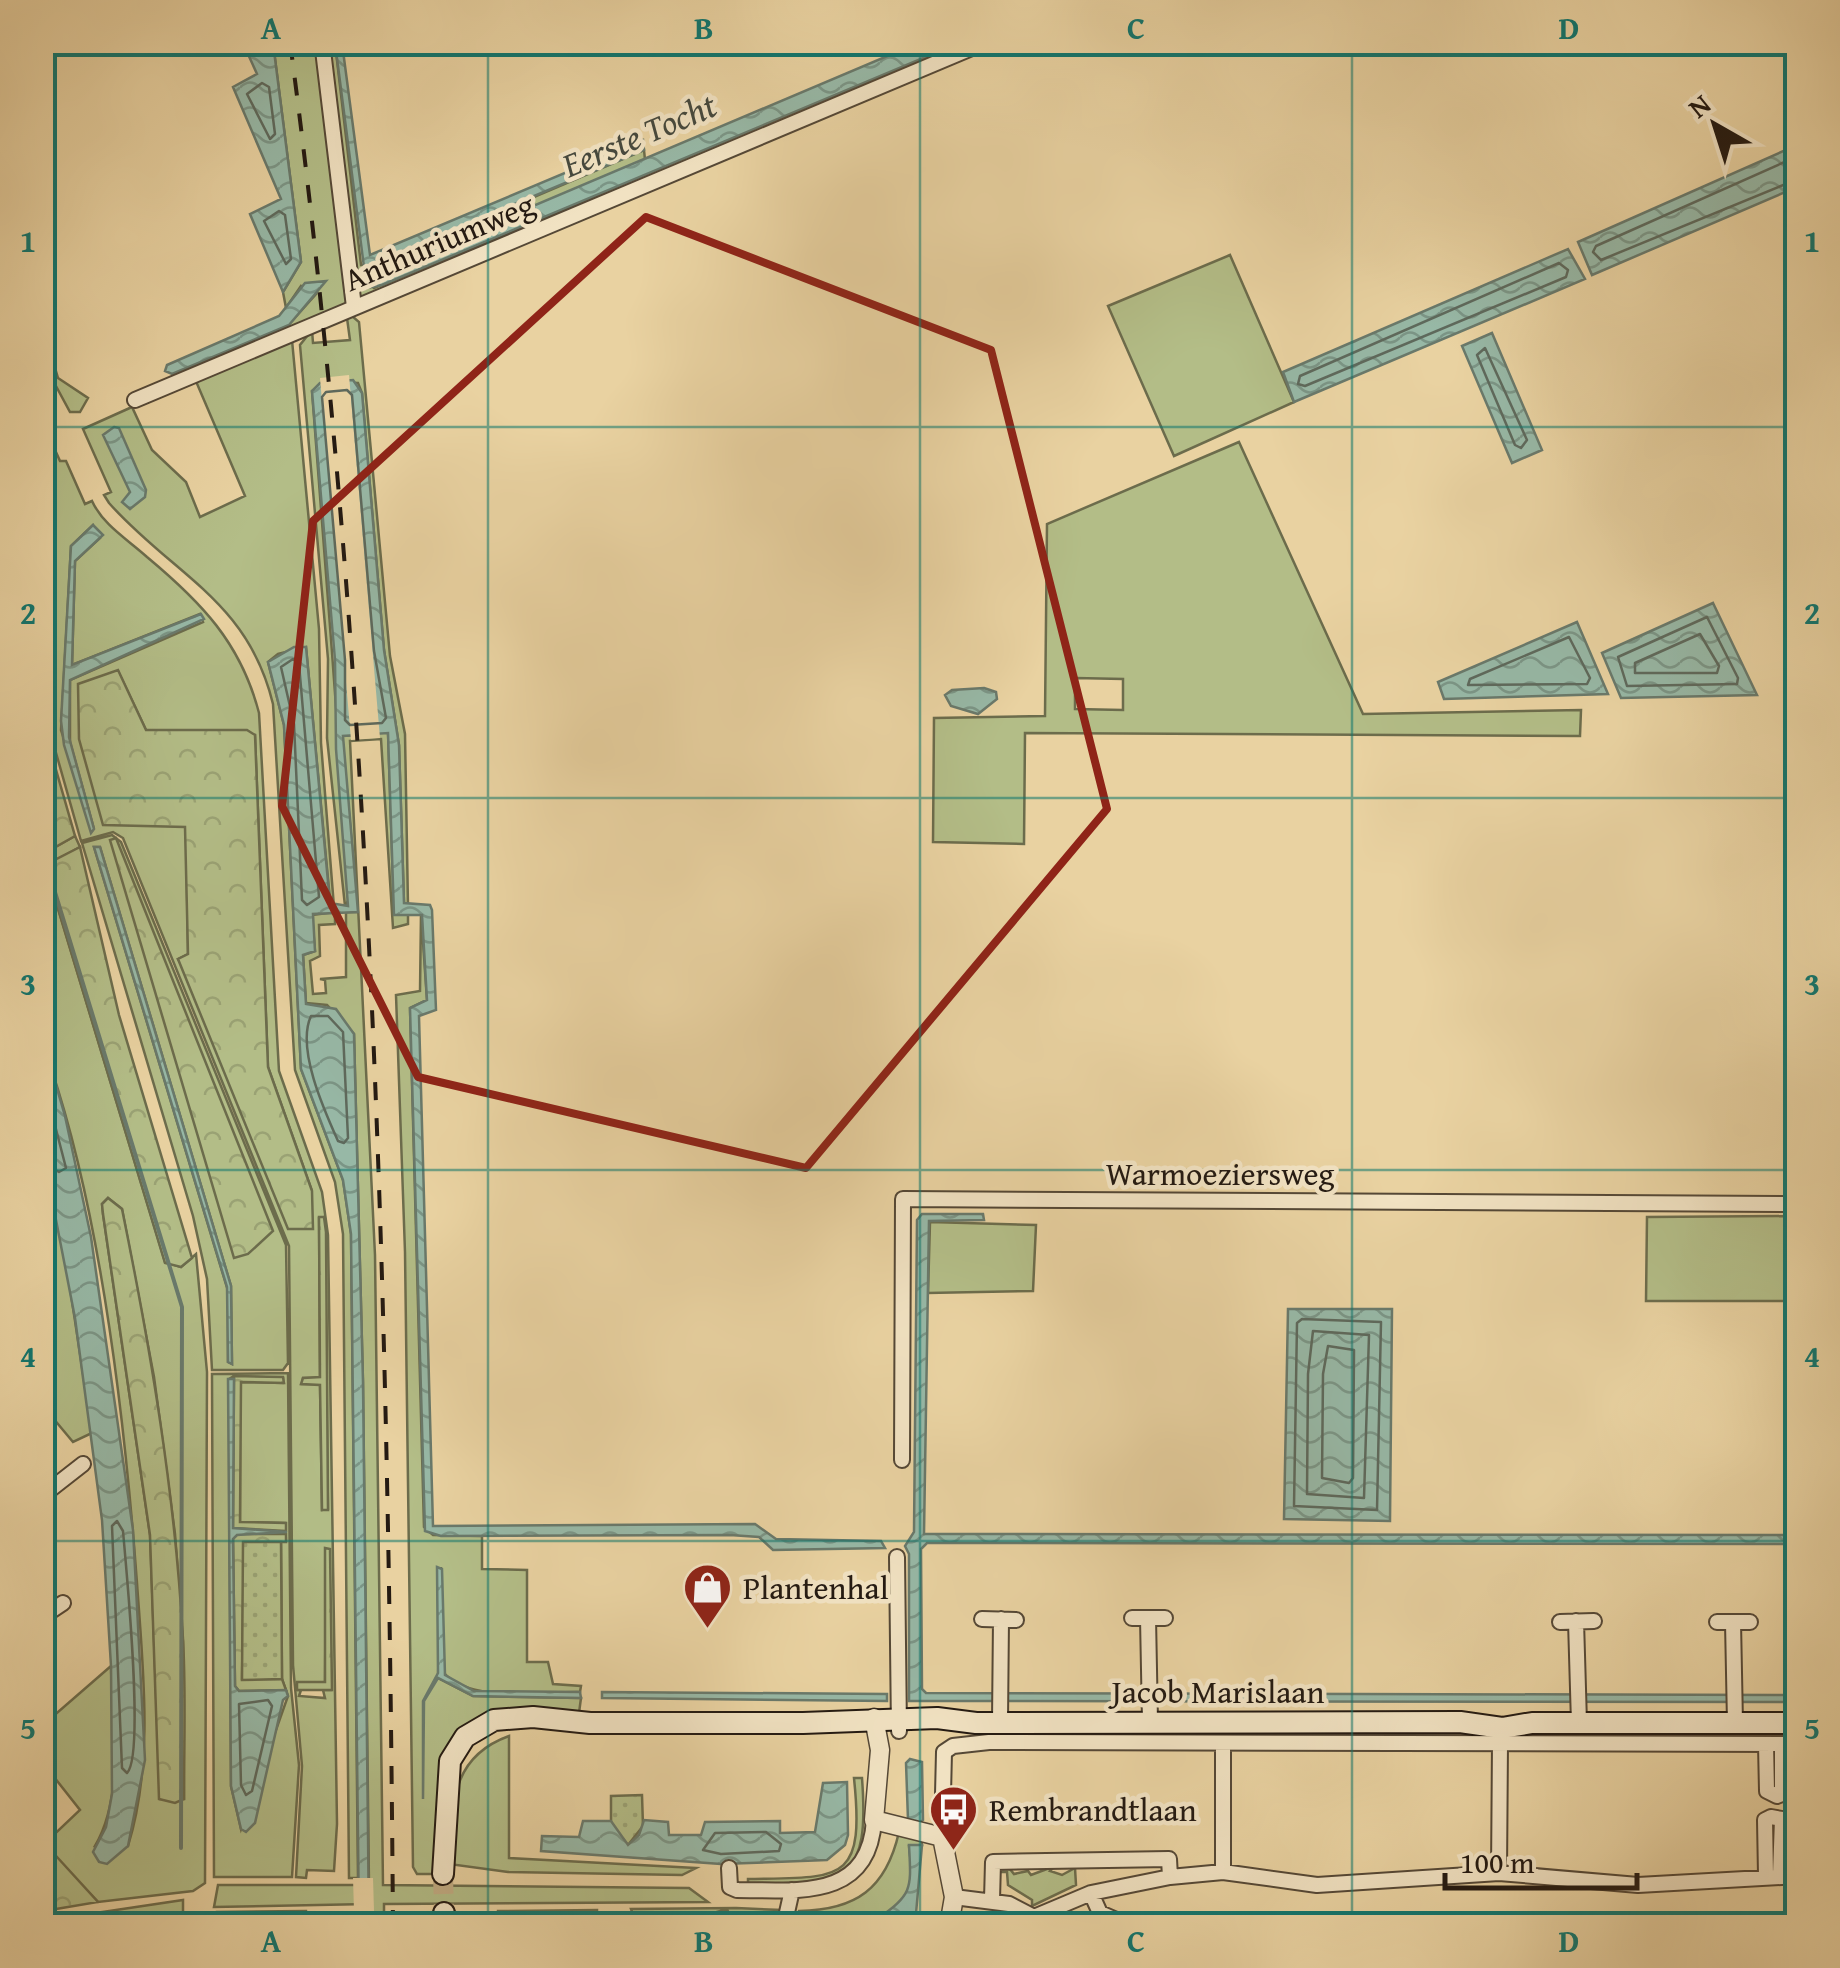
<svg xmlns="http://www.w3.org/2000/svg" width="1840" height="1968" viewBox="0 0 1840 1968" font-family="'Gentium Book Plus',serif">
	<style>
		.grass { fill: #b3bd87; stroke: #6c6c4c; stroke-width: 2.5; fill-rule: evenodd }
		.forest { fill: url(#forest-crowns); stroke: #6c6c4c; stroke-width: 2.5 }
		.park { fill: url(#park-dots); stroke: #6c6c4c; stroke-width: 2.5 }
		.water { fill: url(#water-waves); stroke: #69796b; stroke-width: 2.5 }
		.pier { fill: #e9d2a1 }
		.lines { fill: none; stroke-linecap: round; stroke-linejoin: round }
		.shore { stroke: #5e695c; stroke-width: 2.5 }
		.stream { stroke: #69796b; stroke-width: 4 }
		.secondary-tunnel { stroke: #c2ad84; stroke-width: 20; stroke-dasharray: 20 10; stroke-linecap: butt }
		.minor-casing { stroke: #554836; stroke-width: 18 }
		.tertiary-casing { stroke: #554836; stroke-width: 21 }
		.secondary-casing { stroke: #241a12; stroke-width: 24 }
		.minor { stroke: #f1e2c2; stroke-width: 14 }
		.tertiary { stroke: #f1e2c2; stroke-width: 18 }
		.secondary { stroke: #f1e2c2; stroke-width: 20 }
		.rail { stroke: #241a12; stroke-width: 4; stroke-dasharray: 18 18; stroke-linecap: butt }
		.marked { fill: none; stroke: #8f2418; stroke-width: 8; stroke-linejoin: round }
		.grid { fill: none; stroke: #0f766e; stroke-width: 2.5; stroke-opacity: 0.55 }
		.labels { text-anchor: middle; stroke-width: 9; stroke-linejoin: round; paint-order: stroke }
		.street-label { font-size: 32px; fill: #241a12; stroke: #f1e2c2 }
		.poi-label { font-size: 32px; fill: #241a12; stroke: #f1e2c2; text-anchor: start }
		.water-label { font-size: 35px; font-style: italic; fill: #46493e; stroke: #f1e2c2 }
		.neatline { fill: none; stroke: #0f766e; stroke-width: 4 }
		.grid-label { font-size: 32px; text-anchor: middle; font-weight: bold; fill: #0f766e }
	</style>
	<defs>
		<pattern id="forest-crowns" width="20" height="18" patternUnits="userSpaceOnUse" patternTransform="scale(2.5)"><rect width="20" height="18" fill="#b3bd87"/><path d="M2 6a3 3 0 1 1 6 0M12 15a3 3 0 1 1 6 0" fill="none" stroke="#9aa274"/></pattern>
		<pattern id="park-dots" width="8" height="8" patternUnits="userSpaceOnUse" patternTransform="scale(2.5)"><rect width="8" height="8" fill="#b3bd87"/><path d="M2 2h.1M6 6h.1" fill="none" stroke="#9aa274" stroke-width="1.8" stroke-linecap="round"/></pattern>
		<pattern id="water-waves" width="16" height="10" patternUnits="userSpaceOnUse" patternTransform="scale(2.5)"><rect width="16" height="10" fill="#97b8a6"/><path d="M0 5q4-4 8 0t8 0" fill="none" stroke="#7b9586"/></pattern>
	</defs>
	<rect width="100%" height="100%" fill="#e9d2a1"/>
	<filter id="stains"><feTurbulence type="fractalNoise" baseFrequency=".002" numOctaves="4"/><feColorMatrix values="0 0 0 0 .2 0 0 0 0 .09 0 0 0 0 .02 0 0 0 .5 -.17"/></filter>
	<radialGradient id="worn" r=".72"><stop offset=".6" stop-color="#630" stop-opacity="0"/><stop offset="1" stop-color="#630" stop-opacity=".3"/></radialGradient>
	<path class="grass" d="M273 43H335L361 265 377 264 644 150 645 160 363 278 374 288 647 177 283 331 316 294 301 286 286 308 283 292 301 262Z
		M1230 255 1294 402 1174 456 1108 306Z
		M352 316 359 322 390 656 405 734 408 906 404 903 399 745 384 650 362 393 358 383 325 382 312 391C326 560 337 728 350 897L345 906 327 738 328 659 300 345 312 330 313 343 350 340 347 318Z
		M42 324 58 378 88 398 80 412H70L43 362Z
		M292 340 319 629 321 743 334 907 330 900 306 647 278 654 268 662 284 725 301 1069 343 1180 351 1234 358 1878H349L343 1234 335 1182 295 1070 273 704C248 600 173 575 109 503L104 495 111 492 83 429 132 407 152 450 186 482 200 517 245 496 195 379Z
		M51 441 60 461H66L85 504 92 501C103 525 127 539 147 557 201 602 241 643 259 713L279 1071 322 1192 328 1235 337 1824 334 1871 307 1870 306 1878 296 1877 302 1766 293 1665 289 1246 123 838 113 832 81 841 43 707 42 524ZM93 525 100 538 75 561 72 665 200 614 203 622 70 680V742L94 829 61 730 71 546ZM118 671 146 730 255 735 268 1067 312 1191 178 959 188 954 186 826ZM324 1217 328 1509 322 1510 320 1384H302L303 1378H320L319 1218ZM326 1548 331 1690H323L325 1698 299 1696 301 1690H297L325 1682Z
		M1239 442 1363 714 1581 710 1580 736 1025 733 1024 844 933 842 934 718 1045 716 1047 524ZM1075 678 1123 679V710L1075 709Z
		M388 732 394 914H408V924L393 928 381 739 350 741 375 1255 383 1885 689 1888 708 1902 384 1904V1925L378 1926V1916L369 1915 368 1904 214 1907 218 1885H369L363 1382 354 1034 327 1005 306 1003 303 955 315 951 312 915 335 912V924L319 925 320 956 310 961 313 994 326 993 325 980 320 979 346 977V912H358L342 736Z
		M112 835 121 842 286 1245 288 1363 283 1370H212L207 1279 193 1216 82 843ZM94 847H100L231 1286 232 1364 228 1362V1291Z
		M75 836 80 847 45 866 165 1262 181 1267 196 1254 207 1372 205 1883 193 1891 98 1902 43 1845 80 1810 43 1763V1725L111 1666C112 1723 125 1795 95 1846H128C154 1762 143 1670 137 1583 125 1422 102 1220 51 1068L43 1061V854ZM108 1198 122 1209 154 1377 175 1534 183 1642 184 1799H160L150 1535 103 1214 102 1204Z
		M421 913 427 1000 410 1008 424 1527 433 1535 482 1536V1569L527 1570V1662H548L553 1684 581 1686 580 1692C541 1691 471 1704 443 1672L441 1567 438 1678 473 1696 581 1698 579 1713H521L457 1740 435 1874H417L413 1867 405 1252 396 995 420 991Z
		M42 1153 67 1268 92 1433 73 1442 43 1406V1369C60 1352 56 1295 43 1276Z
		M1797 1216V1301H1646L1647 1217Z
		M930 1222 1036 1225 1033 1291 928 1293Z
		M288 1373 291 1688 299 1765 292 1877H214L212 1374ZM234 1376 283 1378V1383L240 1382V1522L285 1523 286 1541 281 1542 282 1679 288 1696 241 1829 231 1786 229 1379Z
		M509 1736V1858L696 1868 682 1875 508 1872 449 1864C453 1808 448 1758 509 1736Z
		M854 1778H862C870 1886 845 1882 748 1884V1879C842 1877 865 1884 854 1778Z
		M899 1832 921 1839 922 1845 909 1846C910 1858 913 1873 911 1885 903 1931 827 1925 794 1926L799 1911C856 1910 886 1889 899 1832Z
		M1015 1866 1010 1869 1014 1874 1028 1871 1031 1875 1055 1866 1050 1871 1062 1875 1075 1868 1076 1885 1032 1906V1900L1008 1885 1007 1872H996L997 1867Z
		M183 1900V1925L43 1926 42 1921Z
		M736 1908 780 1910 767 1925H698L730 1916 727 1909 672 1925 637 1926 631 1909Z
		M597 1910V1925H497L498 1911Z
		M306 1911 307 1919H335V1925H217V1912Z"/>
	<path class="forest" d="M118 670 146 730H247L255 735 268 1067 312 1191 313 1229H288L178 959 188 954 185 827 103 825 79 739 78 684Z
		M42 721 75 836 43 854H42Z
		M116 838 273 1231 248 1254 234 1258 110 840Z
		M80 847 119 1015 192 1258 181 1267 165 1263 45 865Z
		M108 1198 122 1209C151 1351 175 1494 183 1639 186 1692 184 1746 184 1799L175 1803 159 1799 150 1535 103 1214 102 1204Z
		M319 1217H324L326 1232 328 1510H322L320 1385 301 1384 303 1378 320 1377Z
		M234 1376 283 1377 284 1383 241 1382 240 1522 286 1523V1531L233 1528Z
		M239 1534H286V1542H244L242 1679H282L286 1690 239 1691 235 1686 233 1537Z
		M325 1548 330 1549 332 1690H297V1682H325Z
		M43 1845 47 1846 98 1902 50 1910Z"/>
	<path class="park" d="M243 1542H281L282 1679 242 1680Z
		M642 1795 643 1826 628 1845 611 1824V1796Z"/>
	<path class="water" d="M243 43H273L301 262 283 292 250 214 281 199 233 87 257 74Z
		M335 43H342L370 255 643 140 644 150 364 267Z
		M918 43H959L382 285 362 289 363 278Z
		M1797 145V187L1592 275 1578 242Z
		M1568 249 1585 279 1294 402 1283 372Z
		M326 281 289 325 172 374 165 371 167 365 279 316 305 283Z
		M1492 333 1542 450 1512 463 1462 346Z
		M353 380 362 393 384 650 399 745 404 903 430 905 432 910 436 1010 419 1016 433 1526 755 1524 776 1539 881 1541 885 1548 773 1550 759 1537 730 1535 441 1536 425 1531 410 1008 427 1000 422 915H394L388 733 343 736 358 912 313 914 315 951 303 955 306 1004 336 1009 354 1034 363 1382 369 1925H359L351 1234 343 1180 301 1069 284 725 268 662 294 647H306L330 903 348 906 336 749 335 660 312 391 320 383Z
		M114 427 119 428 146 490 145 497 130 509 122 502 130 492 103 435Z
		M93 525 103 535 75 561 72 665 201 614 204 619 70 680 69 737 94 829 91 833 64 745 61 721 71 546Z
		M1713 603 1757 695 1621 698 1602 653Z
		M1577 622 1608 694 1444 699 1438 682Z
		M984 688 996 692 997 699 978 714 951 706 945 695 952 690Z
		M94 847H100L231 1286 232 1364 228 1362 227 1287Z
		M42 1061 51 1068 65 1116 91 1237 133 1530 145 1760 128 1846 107 1864 99 1862 93 1852 106 1827 112 1794 111 1666 102 1520 75 1318 43 1153Z
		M922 1214H983L984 1220 929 1221 924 1534 1797 1535V1544L927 1543 921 1549 922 1689 926 1693 1797 1695V1702L909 1701V1554L905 1546 914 1532 917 1220Z
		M1288 1309H1392L1390 1521 1284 1519Z
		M228 1379H234L233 1528 287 1532 237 1535 233 1539 235 1686 239 1691 286 1690 288 1696 283 1700 255 1823 246 1832 241 1829 231 1786Z
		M437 1567 442 1569 445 1675 474 1691 580 1692 581 1698 473 1696 438 1678 424 1701 423 1799V1701L438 1673Z
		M602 1692 887 1694V1701L602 1698Z
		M910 1759 922 1762 923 1820 919 1823 908 1820 906 1763Z
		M847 1782 848 1835 845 1845 827 1860 721 1864 541 1851 542 1836 579 1837 583 1821H611L628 1845 639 1835 644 1820 668 1822 669 1835H701L705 1822 780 1821V1833L815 1832 823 1783Z
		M909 1845H922L915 1925H881L878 1918C914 1895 911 1886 909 1845Z"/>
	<path class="pier" d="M349 375 380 738 351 740 320 378Z
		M353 1878H373L374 1911H354Z"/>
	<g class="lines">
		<path class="shore" d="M262 83 269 87 275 134 270 139 247 94Z
			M1798 156 1596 246 1593 252 1601 260 1798 179
			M279 211 285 215 291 259 286 264 264 221Z
			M1559 263 1568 270 1566 277 1305 386 1298 384 1300 376Z
			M1485 348 1527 440 1521 448 1515 445 1477 355Z
			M347 390 352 395 374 651 386 718 382 723 350 725 345 720V660L322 397 326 392Z
			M1707 617 1738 678 1737 684 1627 686 1618 657Z
			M1700 634 1719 666 1717 673H1635V663Z
			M1569 637 1590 678 1587 684 1468 685 1470 679Z
			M293 659 299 664 319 897 307 905 302 900 294 724 281 667Z
			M311 1016H328L343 1032 348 1138 344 1143 338 1141C324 1110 296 1048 311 1016Z
			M42 1075 66 1168 59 1172 42 1162
			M1302 1319 1381 1322 1377 1510 1294 1506 1297 1323Z
			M1313 1331 1369 1335 1364 1498 1307 1494 1308 1374Z
			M1328 1346 1354 1350 1353 1478 1349 1483 1322 1478 1323 1374Z
			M117 1521 123 1531C126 1567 145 1756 127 1773L122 1768 112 1526Z
			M268 1700 272 1706 252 1791 246 1795 241 1785 239 1704Z
			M766 1832 781 1844 779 1851 721 1854 703 1850 715 1833Z"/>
		<path class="stream" d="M47 866 182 1307 181 1848"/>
		<path class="secondary-tunnel" d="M443 1874 444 1913"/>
		<defs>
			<path id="minor" d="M322 42 354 307
				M135 400 986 42
				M902 1460 903 1199 1798 1204
				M42 1496 83 1464
				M897 1557 899 1731
				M42 1617 63 1603
				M1132 1618H1165
				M1148 1618 1150 1721
				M982 1619 1016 1620
				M1576 1621 1579 1723
				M1560 1622 1594 1621
				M1717 1622H1750
				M1733 1622 1735 1723
				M1000 1721 1001 1619
				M1223 1743V1872
				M1766 1744 1767 1791 1777 1796 1782 1794V1744
				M942 1837 944 1752 953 1746 989 1742 1798 1744
				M729 1868 730 1887 737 1890C797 1890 869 1901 874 1820
				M1499 1873 1500 1743
				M1766 1875 1765 1820 1771 1817 1782 1819 1780 1875
				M1091 1893 1100 1913 1130 1926
				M954 1897 1009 1904 1034 1917 1091 1893 1170 1877 1223 1872 1317 1885 1499 1873 1638 1885 1798 1876
				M992 1900 993 1862 1169 1859 1170 1877
				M784 1926 792 1890"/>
			<path id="tertiary" d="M874 1718 880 1750 874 1820 942 1837 954 1897 949 1926"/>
			<path id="secondary" d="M443 1874 450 1761 465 1737 494 1720 533 1717 590 1723H803L937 1718 976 1723 1460 1722 1502 1728 1532 1723H1798
				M444 1913V1926"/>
		</defs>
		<use href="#minor" class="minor-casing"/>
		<use href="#tertiary" class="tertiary-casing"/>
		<use href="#secondary" class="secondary-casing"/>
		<use href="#minor" class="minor"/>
		<use href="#tertiary" class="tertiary"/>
		<use href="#secondary" class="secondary"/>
		<path class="rail" d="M290 42C373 668 388 1295 393 1926"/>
	</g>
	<path class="marked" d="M646 217 991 350 1107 809 806 1168 418 1077 282 806 313 521Z"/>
	<path class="grid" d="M488 42V1926M920 42V1926M1352 42V1926M42 427H1798M42 798H1798M42 1170H1798M42 1541H1798"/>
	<defs>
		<symbol id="shop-pin" viewBox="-11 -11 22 30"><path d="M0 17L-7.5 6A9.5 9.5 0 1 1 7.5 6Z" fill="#8f2418" stroke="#f1e2c2"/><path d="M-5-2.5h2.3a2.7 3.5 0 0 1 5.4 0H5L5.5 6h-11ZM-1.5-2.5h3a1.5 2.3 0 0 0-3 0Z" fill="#fff"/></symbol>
		<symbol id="bus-pin" viewBox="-11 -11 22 30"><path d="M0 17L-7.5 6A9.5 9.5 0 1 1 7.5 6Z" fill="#8f2418" stroke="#f1e2c2"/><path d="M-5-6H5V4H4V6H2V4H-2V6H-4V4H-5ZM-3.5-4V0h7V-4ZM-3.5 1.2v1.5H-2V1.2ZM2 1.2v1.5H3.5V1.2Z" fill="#fff"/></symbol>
	</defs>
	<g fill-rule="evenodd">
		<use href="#shop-pin" x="680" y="1560" width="55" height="75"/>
		<use href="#bus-pin" x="926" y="1782" width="55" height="75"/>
	</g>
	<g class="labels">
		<g class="street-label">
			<text transform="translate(439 242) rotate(-23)" y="11">Anthuriumweg</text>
			<text x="1220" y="1185">Warmoeziersweg</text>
			<text x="1218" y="1703">Jacob Marislaan</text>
		</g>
		<g class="poi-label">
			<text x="743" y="1599">Plantenhal</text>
			<text x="989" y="1821">Rembrandtlaan</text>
		</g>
		<g class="water-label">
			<text transform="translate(639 135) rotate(-23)" y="12">Eerste Tocht</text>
		</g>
	</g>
	<rect width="1840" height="1968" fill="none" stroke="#e9d2a1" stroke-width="110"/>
	<g transform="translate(1715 125) rotate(321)" stroke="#f1e2c2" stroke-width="8" paint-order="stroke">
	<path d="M0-8L18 38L0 25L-18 38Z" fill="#241a12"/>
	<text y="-15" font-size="28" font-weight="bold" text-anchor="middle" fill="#241a12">N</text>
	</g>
	<path d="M1445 1873v15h192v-15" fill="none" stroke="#241a12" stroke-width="5"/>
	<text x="1460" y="1873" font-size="30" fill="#241a12" stroke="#f1e2c2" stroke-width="8" paint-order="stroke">100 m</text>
	<rect x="55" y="55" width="1730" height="1858" class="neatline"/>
	<g class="grid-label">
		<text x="271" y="39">A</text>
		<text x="704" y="39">B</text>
		<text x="1136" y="39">C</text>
		<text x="1569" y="39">D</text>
		<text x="28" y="252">1</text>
		<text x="1812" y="252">1</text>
		<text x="28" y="624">2</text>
		<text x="1812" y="624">2</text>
		<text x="28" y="995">3</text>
		<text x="1812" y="995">3</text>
		<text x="28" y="1367">4</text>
		<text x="1812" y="1367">4</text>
		<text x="28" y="1739">5</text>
		<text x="1812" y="1739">5</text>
		<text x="271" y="1952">A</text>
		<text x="704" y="1952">B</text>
		<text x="1136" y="1952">C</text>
		<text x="1569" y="1952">D</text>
	</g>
	<rect width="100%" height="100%" filter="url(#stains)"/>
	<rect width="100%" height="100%" fill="url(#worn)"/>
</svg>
